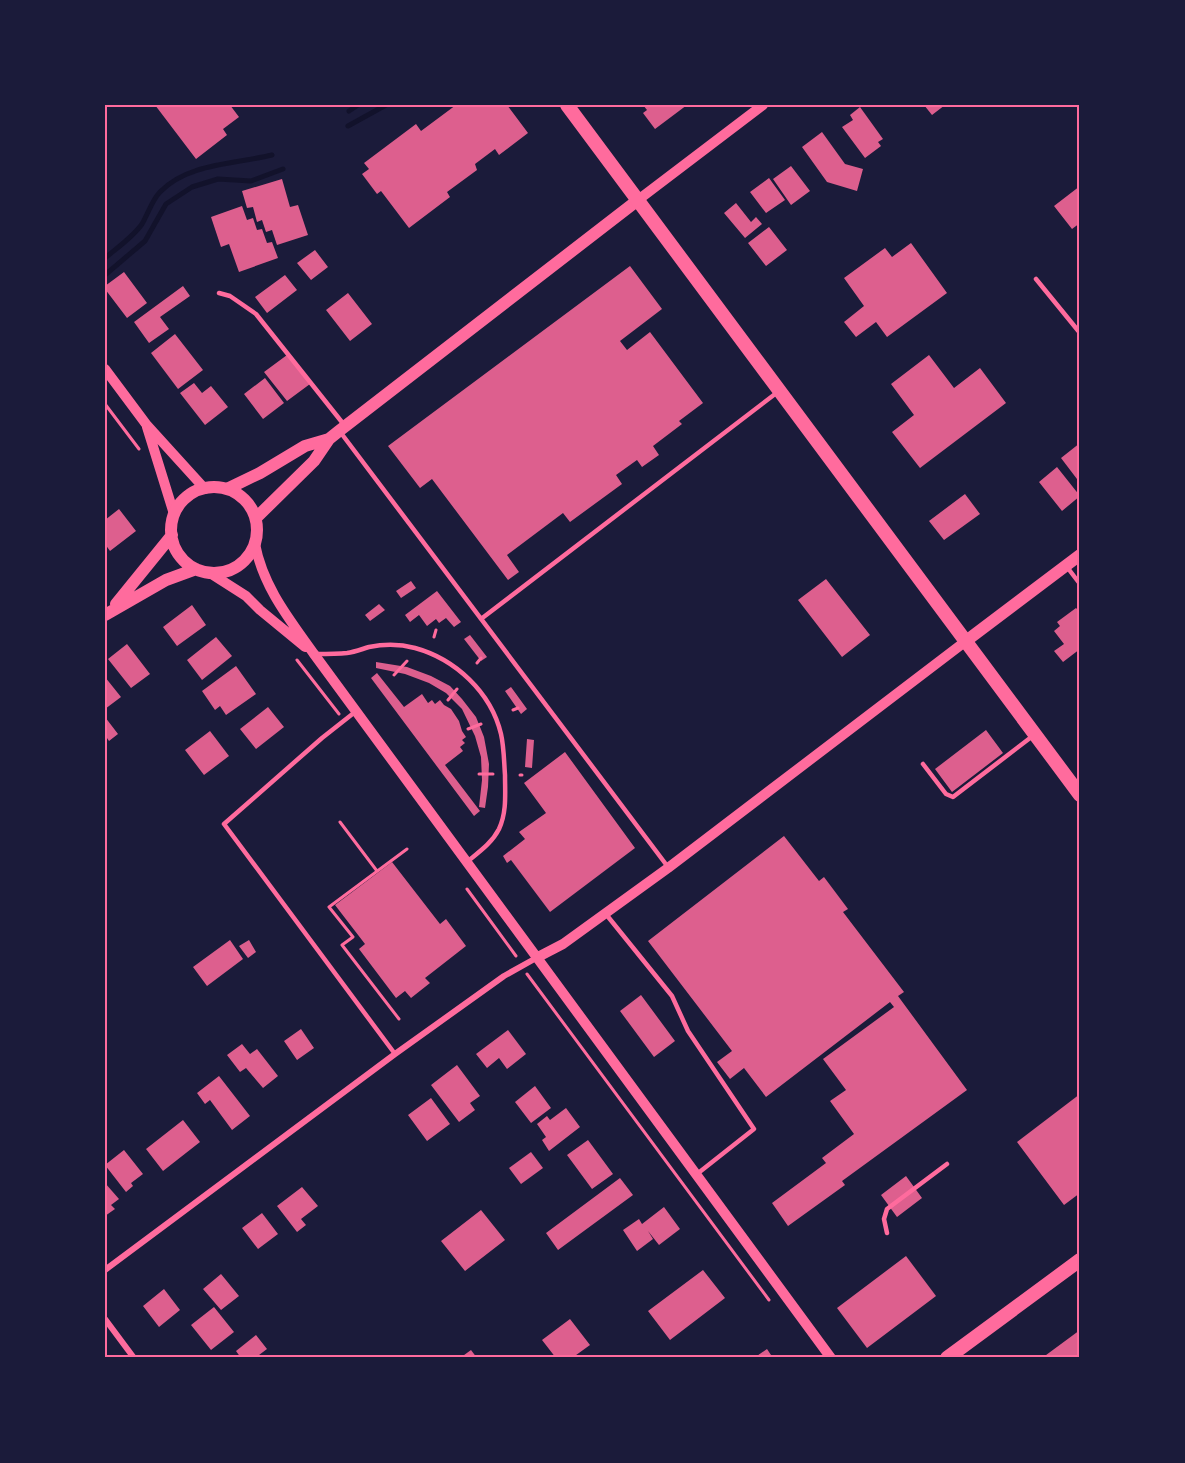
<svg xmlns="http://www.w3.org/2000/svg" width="1185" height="1463" viewBox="0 0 1185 1463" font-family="'IBM Plex Serif',serif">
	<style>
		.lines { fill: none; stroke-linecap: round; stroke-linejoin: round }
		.stream { stroke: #12122b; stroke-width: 5 }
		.building { fill: #dd5f8e }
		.path { stroke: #ff6b9d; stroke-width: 3 }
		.service { stroke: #ff6b9d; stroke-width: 4.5 }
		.minor { stroke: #ff6b9d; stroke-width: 6 }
		.tertiary { stroke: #ff6b9d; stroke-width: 10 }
		.secondary { stroke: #ff6b9d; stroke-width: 12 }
		.primary { stroke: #ff6b9d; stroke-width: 14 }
		.neatline { fill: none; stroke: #ff6b9d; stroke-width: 2 }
	</style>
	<rect width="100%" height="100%" fill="#1b1b3a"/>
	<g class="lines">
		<path class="stream" d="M349 111 358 105
			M348 126 386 105
			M105 258C117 248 133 237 142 224 148 214 152 200 160 192 188 163 235 164 272 155
			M105 275 145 241 166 204 192 187 218 179 251 181 283 169"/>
	</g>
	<path class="building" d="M155 105H230L239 117 223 129 227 135 196 159Z
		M456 105H507L528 133 499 155 495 149 475 164 477 170 447 192 450 197 409 228 381 191 377 194 362 174 369 169 364 163 416 124 421 131Z
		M643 105H687L655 129 643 113 647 110Z
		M924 105H945L932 115Z
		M860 107 883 139 878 142 881 146 865 158 842 127 853 120 850 115Z
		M822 132 845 164 863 169 857 191 827 182 802 147Z
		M791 166 810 191 791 205 773 179Z
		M769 178 785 200 766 213 750 192Z
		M282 179 290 207 298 205 308 235 277 245 272 230 266 232 262 220 257 222 253 207 247 208 242 191Z
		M1080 186V223L1072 229 1054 206Z
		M736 203 751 222 756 217 762 224 745 238 724 213Z
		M242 206 247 220 253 218 257 230 262 229 267 243 272 242 278 258 239 272 229 244 221 247 211 217Z
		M769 227 787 250 766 266 748 243Z
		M911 243 947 293 887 337 876 322 856 337 844 322 864 306 844 278 885 248 892 257Z
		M315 250 328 267 311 280 297 263Z
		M630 266 662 309 620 341 627 350 650 332 703 403 679 421 682 424 653 446 659 455 642 467 637 460 616 475 622 484 570 522 563 513 507 555 519 572 508 580 432 479 420 488 388 446Z
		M124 272 147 303 127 318 105 289V286Z
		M285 275 297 290 267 313 255 297Z
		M183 286 190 296 160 317 169 329 149 343 134 322Z
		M348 293 372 324 350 341 326 310Z
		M175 334 203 370 178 389 151 353Z
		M287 355 310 384 287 401 264 372Z
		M929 355 954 388 980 368 1006 403 920 468 892 432 914 415 891 384Z
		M265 378 284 403 263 419 244 394Z
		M194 383 202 393 211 386 228 407 205 425 180 393Z
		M1080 443V483L1061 458Z
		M1057 467 1080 496 1062 511 1039 482Z
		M965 494 980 514 944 540 929 521Z
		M119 509 136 531 110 551 105 544V520Z
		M826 579 870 635 842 657 798 600Z
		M411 581 416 588 401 598 396 591Z
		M437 591 461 622 454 627 446 618 439 623 436 619 427 626 419 615 410 622 405 615Z
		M379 604 385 610 370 621 365 615Z
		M192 605 206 625 177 646 163 627Z
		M1076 608 1080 612V649L1063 662 1054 651 1064 644 1054 631 1060 626 1057 622Z
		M470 635 487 657 481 661 464 639Z
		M216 637 232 656 202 680 187 660Z
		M127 644 150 674 131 688 108 659Z
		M376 662 407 667 431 676 450 686 462 699 476 717 484 737 489 764 488 787 485 808 479 807 482 780 481 757 475 736 462 709 446 693 429 683 405 674 376 668Z
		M236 666 256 694 226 715 220 706 215 710 202 691Z
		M377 673 404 707 422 694 428 703 432 700 435 704 440 700 444 705 451 709 459 721 462 731 466 737 462 740 465 743 460 747 463 751 445 765 480 811 474 816 371 678Z
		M105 677 121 697 105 709Z
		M511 687 527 709 521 714 505 691Z
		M268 707 284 727 256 749 240 729Z
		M105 717 118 734 109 741 105 735Z
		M986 730 1003 753 952 792 935 769Z
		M210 731 229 756 204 775 185 750Z
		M527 739 534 740 532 768 525 767Z
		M565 752 635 848 550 912 511 860 507 863 503 856 525 839 519 832 546 813 524 783Z
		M784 836 819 881 824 877 848 909 843 912 904 992 898 996 967 1090 842 1181 845 1185 788 1226 772 1203 826 1163 822 1158 854 1134 830 1101 846 1090 823 1059 894 1007 890 1002 766 1097 744 1068 730 1079 717 1062 732 1051 648 941Z
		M392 862 440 924 446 919 466 946 425 978 430 983 411 998 405 991 396 998 359 949 365 944 335 905Z
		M230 940 243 959 207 986 193 967Z
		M249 940 256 952 248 958 239 946Z
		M641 995 675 1041 654 1057 620 1011Z
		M301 1029 314 1048 297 1060 284 1041Z
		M508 1030 526 1054 507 1069 499 1058 487 1068 476 1054Z
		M242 1044 250 1054 257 1049 278 1076 263 1088 246 1068 240 1072 227 1055Z
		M457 1065 480 1096 470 1103 475 1110 459 1122 431 1085Z
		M219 1076 250 1116 232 1130 210 1100 205 1104 197 1093Z
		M535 1086 551 1108 531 1123 515 1102Z
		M1080 1094V1193L1064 1205 1017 1142Z
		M431 1098 450 1124 427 1141 408 1115Z
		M566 1108 580 1127 549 1151 542 1140 546 1137 537 1124 547 1116 550 1120Z
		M183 1120 200 1142 163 1171 146 1149Z
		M588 1140 613 1174 592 1189 567 1155Z
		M124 1150 143 1174 131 1183 133 1186 126 1192 105 1165Z
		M531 1152 543 1168 521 1184 509 1168Z
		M906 1176 922 1198 897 1217 881 1195Z
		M620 1178 633 1195 558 1250 546 1233Z
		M105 1183 119 1199 111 1205 115 1209 105 1216Z
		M302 1187 318 1206 301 1219 306 1225 297 1232 277 1206Z
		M664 1207 680 1229 659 1245 648 1231 653 1239 637 1251 623 1230 639 1219 642 1224Z
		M481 1210 505 1240 465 1271 441 1241Z
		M262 1213 278 1234 258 1249 242 1228Z
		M906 1256 936 1296 867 1348 837 1308Z
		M703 1270 725 1298 670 1340 648 1311Z
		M221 1274 239 1296 221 1310 203 1289Z
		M164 1289 180 1310 159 1327 143 1306Z
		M214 1307 234 1332 211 1350 191 1325Z
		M570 1319 590 1345 572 1358H556L542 1340Z
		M1080 1330V1358H1042Z
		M256 1335 267 1349 255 1358H241L236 1351Z
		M767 1349 773 1358H754Z
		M471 1350 477 1358H460Z"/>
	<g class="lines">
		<path class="path" d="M105 404 139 449
			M434 637 436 630
			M297 660 339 714
			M477 663 481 658
			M394 675 407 661
			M448 700 457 689
			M513 710 518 708
			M468 729 481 724
			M479 774H493
			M520 775H522
			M340 822 377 871
			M467 889 516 956
			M527 974 769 1300
			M399 1019 342 945 353 937 329 907 407 849"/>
		<path class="service" d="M1036 279 1080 333
			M219 293 230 296 256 314 345 426
			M341 433 668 867
			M1067 567 1080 584
			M481 619 779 391
			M316 654C326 654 337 654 347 653 355 652 362 649 369 647 384 644 400 644 415 648 455 659 491 692 501 734 504 747 504 762 505 775 505 793 507 812 499 829 492 843 479 852 468 861
			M355 712 322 738 224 824 395 1054
			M923 764 946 794 953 797 1034 735
			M605 913 672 996 688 1031 754 1129 697 1174
			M887 1233 884 1219 887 1209 947 1164"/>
		<path class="minor" d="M105 1270 395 1054 504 976 538 957
			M105 1319 134 1358"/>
		<path class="tertiary" d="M638 200 763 105
			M105 369 146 424 205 489
			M147 427 174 514
			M255 544C263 587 290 620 314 654L831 1358
			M210 573 246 596 260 610 305 647
			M538 957 563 944 668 868 966 641"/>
		<path class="secondary" d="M171 530a43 43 0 1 1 86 0a43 43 0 1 1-86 0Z
			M227 489 260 473 305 446 329 439
			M256 518 314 461 329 439 339 431 638 200
			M116 604 172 535
			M105 615 166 580 196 569
			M966 641 1080 555"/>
		<path class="primary" d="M567 105 1080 795
			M947 1358 1080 1260"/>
	</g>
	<rect width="1185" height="1463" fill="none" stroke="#1b1b3a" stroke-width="213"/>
	<rect x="106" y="106" width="972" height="1250" class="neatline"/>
</svg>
